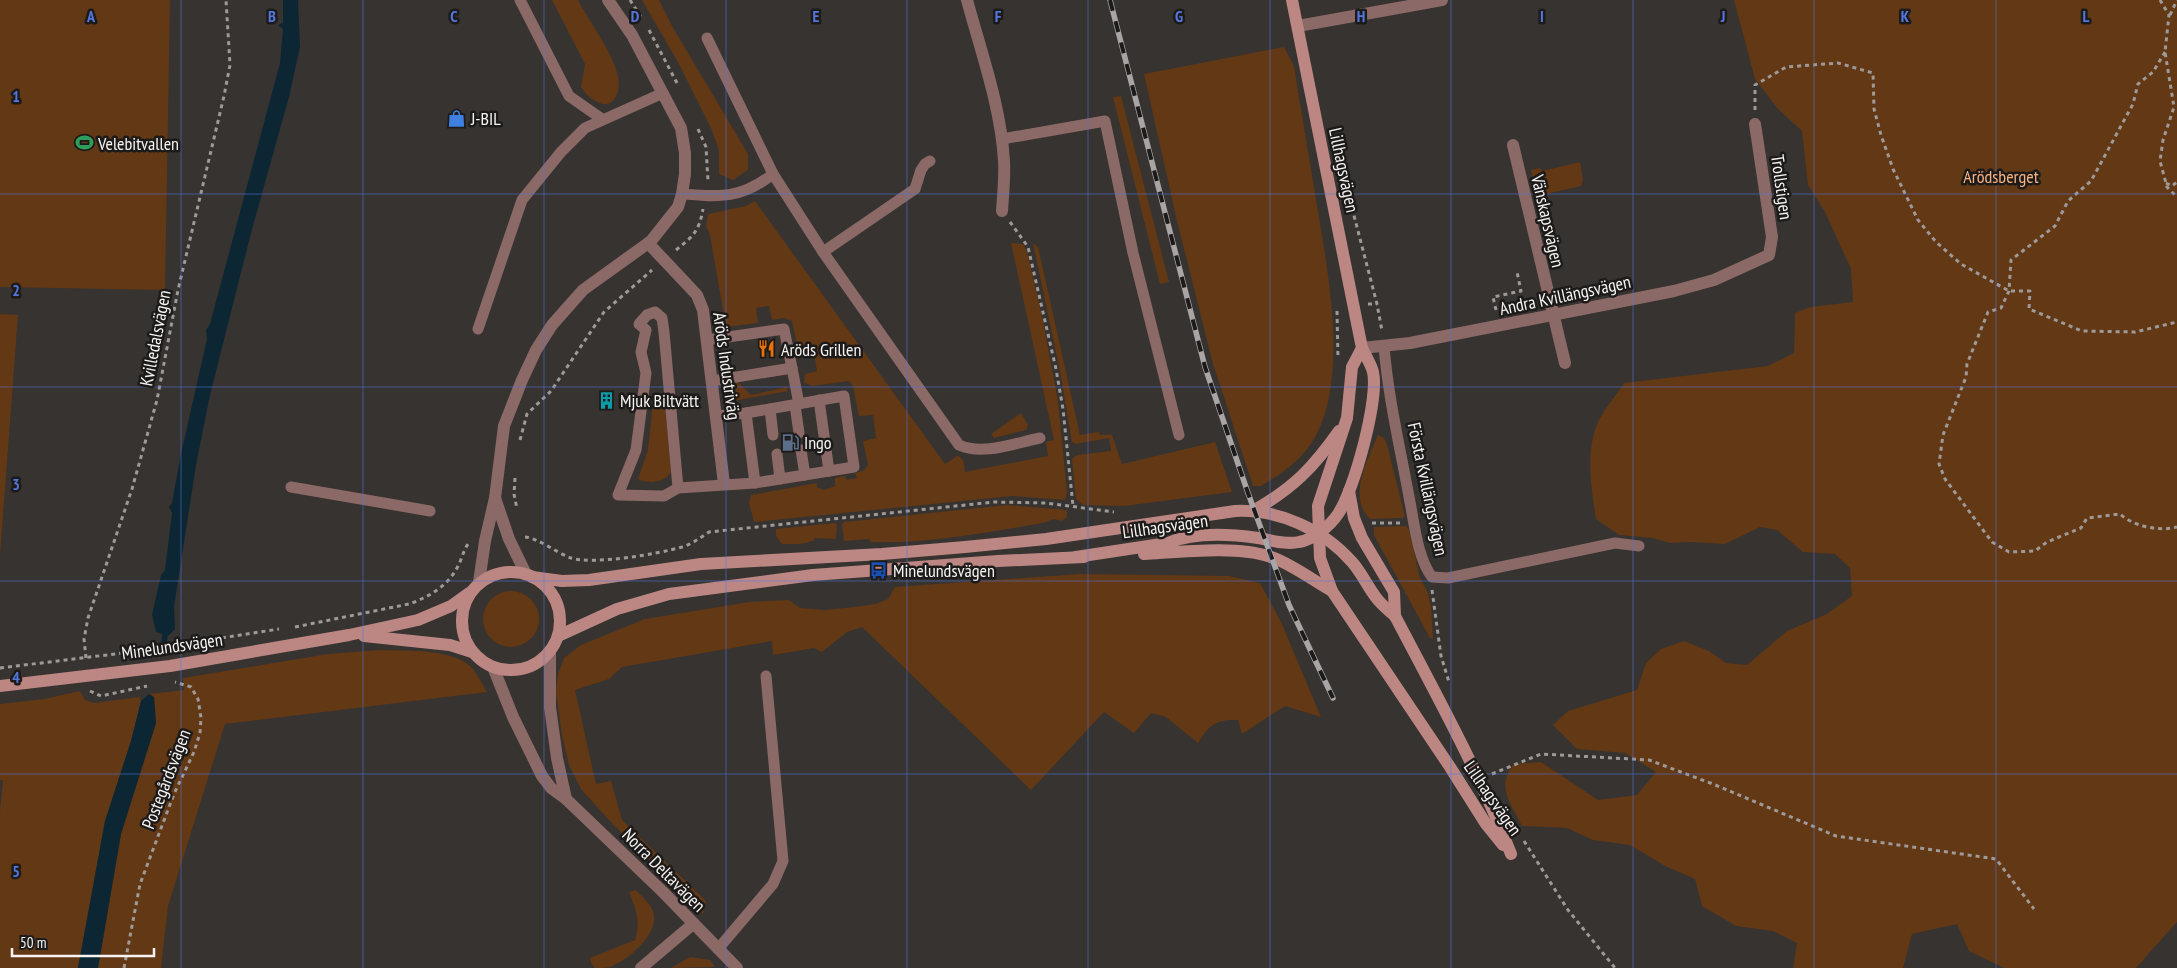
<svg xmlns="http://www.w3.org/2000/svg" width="2177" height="968" viewBox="0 0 2177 968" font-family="'PT Sans Narrow',sans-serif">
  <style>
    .green { fill: #633814 }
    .water { fill: #0c2733 }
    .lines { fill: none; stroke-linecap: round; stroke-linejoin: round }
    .stream { stroke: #0c2733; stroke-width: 5.5 }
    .path { stroke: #9d9a99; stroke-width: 3; stroke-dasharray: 4 4; stroke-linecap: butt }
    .lane { stroke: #8b6966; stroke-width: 11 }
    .street { stroke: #8b6966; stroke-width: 12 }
    .secondary { stroke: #bc8782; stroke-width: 12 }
    .rail-casing { stroke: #a8a5a4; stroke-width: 5.5 }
    .rail { stroke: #1d1b1a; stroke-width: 4; stroke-dasharray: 11; stroke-linecap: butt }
    .grid { fill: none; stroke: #5377de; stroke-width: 1; stroke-opacity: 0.55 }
    .labels { text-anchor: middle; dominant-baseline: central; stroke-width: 5; stroke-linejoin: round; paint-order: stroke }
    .poi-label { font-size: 18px; fill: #f6f3f2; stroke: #1d1b1a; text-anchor: start }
    .street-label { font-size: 18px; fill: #f6f3f2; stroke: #1d1b1a }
    .park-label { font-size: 18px; fill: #f7b281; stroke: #1d1b1a }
    .grid-label { font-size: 16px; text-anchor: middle; font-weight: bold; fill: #5377de; stroke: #1d1b1a; stroke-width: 5; stroke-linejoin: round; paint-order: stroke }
  </style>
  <rect width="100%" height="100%" fill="#363331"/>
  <g class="green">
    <path d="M0,0H170L165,290L0,287Z"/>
    <path d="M552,0H578C589,22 625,67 618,91C611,116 589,100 581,87L585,64Z"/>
    <path d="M642,0H659L672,26L748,154V170L733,180L719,174V150L711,128L679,64Z"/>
    <path d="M1734,0H2177V922L2136,968H2004L1969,951L1957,924L1912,934L1903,968H1793L1797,943L1773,931L1736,926L1702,906L1695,879L1665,866L1630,845L1593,840L1567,828L1522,826C1511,804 1495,786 1514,764L1541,762L1598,800L1637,795L1656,772L1625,753L1577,749L1553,725L1568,711L1637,690L1646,663L1661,649L1684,641L1709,651L1726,663L1747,665L1787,631L1827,614L1852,596L1850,568L1835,554L1803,552L1777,530L1760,527L1725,544L1690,542L1670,543L1653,538L1619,535L1596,519C1591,486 1585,453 1598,422C1604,409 1616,396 1624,383L1768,366L1794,353L1795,313L1810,307L1853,302L1851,269L1825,212L1808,185L1802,131L1778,109L1755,79Z"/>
    <path d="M1284,47L1294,66C1301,111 1309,156 1316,200C1327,267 1350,377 1314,439C1301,461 1282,473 1261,486H1253L1213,364L1177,221L1144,74Z"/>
    <path d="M1121,96L1169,282L1160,284L1113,97Z"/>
    <path d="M1580,162L1583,180L1581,186L1537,196L1531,170L1540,168L1542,171Z"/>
    <path d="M755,201L945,464L957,456C965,457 964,466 965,472L1048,456L1046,442L1054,440L1011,243L1023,244L1027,252L1043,321L1058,401L1067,492L1065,500L1013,496L992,498L754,522L749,503L751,495L817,483V487L824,490L835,486V478L845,476L846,480L857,478L855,473L863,471L868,465L863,441L876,438L873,415L859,416L853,386L849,381L812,386L804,382L805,374L817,371L813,348L798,350L792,321L784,318L772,320L769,306L756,308L758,323L726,327L710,235L706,226L708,214L746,206Z"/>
    <path d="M1033,243L1038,247L1080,435L1099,432L1100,435H1112L1122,464L1215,442L1232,492L1124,506L1083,505L1076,499L1072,459L1077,455L1111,451L1109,438L1075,444L1072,442L1060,371Z"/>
    <path d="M0,314L18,315L0,556Z"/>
    <path d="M734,382H738L751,395L783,388L786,386L788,391L733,401L731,385Z"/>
    <path d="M654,394L664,395L671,472C665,483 649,484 638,479L648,450Z"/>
    <path d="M1021,413L1028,425L1026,430L994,438L991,434Z"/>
    <path d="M1378,435L1384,438L1387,445L1405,516L1403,518L1370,519C1347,497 1368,459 1378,435Z"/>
    <path d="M1007,505L1067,510V517L1062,521L1054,519L1043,523C987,532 929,544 871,542L869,539L844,541L842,525L844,522Z"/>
    <path d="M834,523L837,524L836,539L815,538L813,541L800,544H782L776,536V529Z"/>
    <path d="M1406,526L1409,530L1420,578L1428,593L1431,607L1433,639L1430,638L1374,535V527Z"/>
    <path d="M1080,574L1229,576L1260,583L1281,622L1321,717L1285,706L1242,734L1238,720C1216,719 1209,725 1198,743L1166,717L1151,713L1134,733L1104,712L1031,790L862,627L847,632L822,652L814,648L773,655L772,641L622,667L609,679L575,690L596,784L611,781L622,820L706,901L703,914L609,820L581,789L569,765L562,736L556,692L558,674L564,658L581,645L645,619L749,602L789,600L800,608L825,610L855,607L876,604L888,599L895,587Z"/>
    <circle cx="511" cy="619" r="28"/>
    <path d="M380,650C405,651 455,648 473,669C478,676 483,685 487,692L225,724L168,906L161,968H98L121,834L156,723L154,697L149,694L184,690L183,678L328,654Z"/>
    <path d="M80,691L85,700L94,703L139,697L141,701L131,741L105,821L78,968H0V811L3,780H0V704L44,699Z"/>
    <path d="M636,890C643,898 652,904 654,915C657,936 628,960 610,967C606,968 599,968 595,968L591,963L590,958L635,940C641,922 636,909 629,892Z"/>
    <path d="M690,957L710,960L715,967L671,968Z"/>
  </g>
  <g class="water">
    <path d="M283,0H298L300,47L289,97L252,229L210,395L196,465L174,607L175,629L168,636L156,632L152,615L161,575L165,570L172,513L169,507L172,503L181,454L207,339L206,330L210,324L280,63L283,29L278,25L283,23Z"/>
    <path d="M149,694L154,697L156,723L121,834L98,968H78L105,821L131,741L141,701Z"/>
  </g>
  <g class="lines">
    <path class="stream" d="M164,642L166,629"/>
    <g class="path">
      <path d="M630,0L641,17"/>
      <path d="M2160,0L2169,15L2165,52L2174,107L2163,140L2160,161L2167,187L2177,197"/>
      <path d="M2170,15L2177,0"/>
      <path d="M649,30L678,85"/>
      <path d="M2165,52L2153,72L2138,84L2133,104L2091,181L2068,201L2055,226L2011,260L2009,291L2001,308L1988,312L1967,364L1966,377L1943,435L1939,464L1945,479L1992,542L2009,552L2035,551L2047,542L2081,528L2087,518L2120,514C2133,526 2159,532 2177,527"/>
      <path d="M1755,110V85L1786,67L1838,63L1873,73L1874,109L1881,135L1893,169L1918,220L1936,242L1961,264L2009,291H2030L2029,309L2082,331L2135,332L2177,322"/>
      <path d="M698,129L706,147L708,181"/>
      <path d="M2166,183L2172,186L2177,182"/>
      <path d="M1352,208L1377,304L1382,331"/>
      <path d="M1010,222L1028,247L1056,369L1063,409L1073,506"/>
      <path d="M676,250C693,236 699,232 703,209"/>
      <path d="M1368,304H1377"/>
      <path d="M1496,310L1493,297L1521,291L1517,272"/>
      <path d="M1337,311L1338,359"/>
      <path d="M520,440L527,414L551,391L604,312L652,270"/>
      <path d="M515,478L514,494L517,509"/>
      <path d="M1372,523H1401"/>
      <path d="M525,537C538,538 557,553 571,558C594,565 658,554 682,547C692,544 700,538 709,532L994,502L1046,503L1114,512"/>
      <path d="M1432,590L1441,656L1449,682"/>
      <path d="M295,627L409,604C429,597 448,586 458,566C462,559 463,551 468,544"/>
      <path d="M86,658L84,639L88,618L132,489L157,400L178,290L224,96L230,65L226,0"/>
      <path d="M0,668L131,652L279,629"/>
      <path d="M90,691L101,696L147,686"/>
      <path d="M1492,774L1541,754L1649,760L1713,784L1836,836L1996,859L2034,909"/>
      <path d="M1524,841L1568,910L1615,968"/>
      <path d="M124,968L140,884L174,794L194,752L200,733L201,718L198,699L191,687L175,682"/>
    </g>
    <g class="lane">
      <path d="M520,0L569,96L602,119"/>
      <path d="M707,38L773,174L823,252L959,445C983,456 1015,443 1040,438"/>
      <path d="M1002,139L1105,121L1133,253L1179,435"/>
      <path d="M682,194C720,197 741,199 773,174"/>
      <path d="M823,252L915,189L921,170L925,164L930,161"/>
      <path d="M478,329L522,200L561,152L585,128L663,93"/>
      <path d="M707,340L784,329L792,368L712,381"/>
      <path d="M1384,346C1388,397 1400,447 1409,497C1414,520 1417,558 1432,577L1448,578L1615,543L1639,546"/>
      <path d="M792,368L799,404"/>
      <path d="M819,400L829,471"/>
      <path d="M795,405L799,433"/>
      <path d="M770,409L773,435"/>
      <path d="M746,413L755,483"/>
      <path d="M801,450L805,475"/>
      <path d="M777,454L780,479"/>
      <path d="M291,487L430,511"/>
      <path d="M678,488L664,496L618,495L636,450L646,373L641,352L646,330L639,324L647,315L655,312L662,318L664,332L678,488L755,483L854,467L844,396L746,413L717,416"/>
      <path d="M718,949L773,884L783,861L766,676"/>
    </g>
    <g class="street">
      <path d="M967,0C981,52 1001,107 1004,161C1005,178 1003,195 1002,211"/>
      <path d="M1298,26L1442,0"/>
      <path d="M1513,145L1565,363"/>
      <path d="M648,243L697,295L703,310L724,484"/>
      <path d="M1362,348L1410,343L1674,291L1714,280L1769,255L1772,237L1755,124"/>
      <path d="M495,498L509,539L526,574"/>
      <path d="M479,582L485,541L495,498L504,426L522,380L536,350L552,325L583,290L651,241L678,207L682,194L685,174V153L681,128L632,35L608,0"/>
      <path d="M550,651V707L557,758L566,799"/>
      <path d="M493,667L513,717L542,776L551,788L566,799L663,892L737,968"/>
      <path d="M641,968L693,924"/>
    </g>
    <g class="secondary">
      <path d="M1362,348L1352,367L1347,418L1318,506L1320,558L1332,591L1450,767L1486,824L1503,845"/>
      <path d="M1349,491L1354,518L1362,538L1394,592L1395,616"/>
      <path d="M1255,510C1294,487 1313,468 1339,431"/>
      <path d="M1144,554C1179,552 1238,545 1271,557C1290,563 1314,581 1332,591"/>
      <path d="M1076,557L1168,543C1194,532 1230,534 1258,538C1271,540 1286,545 1299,542C1313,540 1330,526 1338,514C1354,491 1379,399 1373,372C1371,364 1365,355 1362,348L1292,0"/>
      <circle cx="511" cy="621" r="49"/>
      <path d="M532,577L562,581L589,580L701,564L882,554L965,547L1046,539L1235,511C1278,509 1323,529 1352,562C1362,573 1368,588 1378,600C1383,606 1389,611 1395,616C1436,694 1479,772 1511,854"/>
      <path d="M364,636L450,645L472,652"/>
      <path d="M558,636L617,609L669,594L813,575L998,561L1084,557"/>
      <path d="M0,686L170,666L349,635L418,620L451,606L469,593"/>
    </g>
    <defs>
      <path id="rail" d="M1110,0L1205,367L1248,493L1289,605L1333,698"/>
    </defs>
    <use href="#rail" class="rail-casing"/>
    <use href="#rail" class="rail"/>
  </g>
  <path class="grid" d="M181,0V968M363,0V968M544,0V968M726,0V968M907,0V968M1088,0V968M1270,0V968M1451,0V968M1633,0V968M1814,0V968M1996,0V968M0,194H2177M0,387H2177M0,581H2177M0,774H2177"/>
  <defs>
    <symbol id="shop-bare" viewBox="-9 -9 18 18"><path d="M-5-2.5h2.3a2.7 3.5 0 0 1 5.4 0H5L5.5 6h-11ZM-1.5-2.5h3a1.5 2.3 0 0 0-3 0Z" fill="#3f7fe0" stroke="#1d1b1a" stroke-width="2.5" paint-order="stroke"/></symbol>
    <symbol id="stadium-bare" viewBox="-9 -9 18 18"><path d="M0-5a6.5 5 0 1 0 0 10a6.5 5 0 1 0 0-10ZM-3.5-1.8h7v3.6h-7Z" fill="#2e9e5b" stroke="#1d1b1a" stroke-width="2.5" paint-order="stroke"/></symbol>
    <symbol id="restaurant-bare" viewBox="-9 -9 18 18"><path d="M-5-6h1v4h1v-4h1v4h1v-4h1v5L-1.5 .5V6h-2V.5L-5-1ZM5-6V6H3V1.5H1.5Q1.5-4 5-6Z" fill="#e8710a" stroke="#1d1b1a" stroke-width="2.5" paint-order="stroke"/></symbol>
    <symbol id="building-bare" viewBox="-9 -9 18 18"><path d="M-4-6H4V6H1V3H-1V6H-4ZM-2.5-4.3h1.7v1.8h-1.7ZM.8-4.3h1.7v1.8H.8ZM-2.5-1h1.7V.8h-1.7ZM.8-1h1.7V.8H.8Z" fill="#0f9aa8" stroke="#1d1b1a" stroke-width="2.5" paint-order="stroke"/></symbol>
    <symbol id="fuel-bare" viewBox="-9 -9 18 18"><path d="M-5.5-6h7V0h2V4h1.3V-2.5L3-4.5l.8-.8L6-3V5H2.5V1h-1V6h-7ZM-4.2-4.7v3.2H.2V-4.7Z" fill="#5c6f8a" stroke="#1d1b1a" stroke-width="2.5" paint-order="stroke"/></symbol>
    <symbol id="bus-bare" viewBox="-9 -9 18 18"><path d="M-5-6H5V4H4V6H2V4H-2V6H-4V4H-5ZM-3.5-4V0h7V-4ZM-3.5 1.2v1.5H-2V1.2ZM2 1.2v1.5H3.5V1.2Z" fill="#1a4fb4" stroke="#1d1b1a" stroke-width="2.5" paint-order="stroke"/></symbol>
  </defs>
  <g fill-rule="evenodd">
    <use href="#shop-bare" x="444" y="106" width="25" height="25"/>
    <use href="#stadium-bare" x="72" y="130" width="25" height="25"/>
    <use href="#restaurant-bare" x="754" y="336" width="25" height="25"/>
    <use href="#building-bare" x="594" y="388" width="25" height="25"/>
    <use href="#fuel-bare" x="778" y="430" width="25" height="25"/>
    <use href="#bus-bare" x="866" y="558" width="25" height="25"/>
  </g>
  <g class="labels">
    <g class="poi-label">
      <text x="471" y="118">J-BIL</text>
      <text x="98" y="143">Velebitvallen</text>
      <text x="781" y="349">Aröds Grillen</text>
      <text x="620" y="400">Mjuk Biltvätt</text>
      <text x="804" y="442">Ingo</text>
      <text x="893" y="570">Minelundsvägen</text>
    </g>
    <g class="street-label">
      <text transform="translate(1344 170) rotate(78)">Lillhagsvägen</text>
      <text transform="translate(1782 187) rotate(82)">Trollstigen</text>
      <text transform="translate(1548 221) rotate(77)">Vänskapsvägen</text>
      <text transform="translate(1565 295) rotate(-12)">Andra Kvillängsvägen</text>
      <text transform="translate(155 338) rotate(-79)">Kvilledalsvägen</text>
      <text transform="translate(727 366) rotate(82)">Aröds Industriväg</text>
      <text transform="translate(1428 489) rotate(78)">Första Kvillängsvägen</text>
      <text transform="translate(1165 526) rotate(-8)">Lillhagsvägen</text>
      <text transform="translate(172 646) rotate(-8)">Minelundsvägen</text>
      <text transform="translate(166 779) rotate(-69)">Postegårdsvägen</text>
      <text transform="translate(1493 798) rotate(55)">Lillhagsvägen</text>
      <text transform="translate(664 870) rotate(45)">Norra Deltavägen</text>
    </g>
    <g class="park-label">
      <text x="2001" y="176">Arödsberget</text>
    </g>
  </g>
  <g class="grid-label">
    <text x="91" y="22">A</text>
    <text x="272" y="22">B</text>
    <text x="454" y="22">C</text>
    <text x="635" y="22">D</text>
    <text x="816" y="22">E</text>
    <text x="998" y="22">F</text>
    <text x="1179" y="22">G</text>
    <text x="1361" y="22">H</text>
    <text x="1542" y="22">I</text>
    <text x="1723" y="22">J</text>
    <text x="1905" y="22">K</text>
    <text x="2086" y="22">L</text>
    <text x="16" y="102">1</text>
    <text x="16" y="296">2</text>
    <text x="16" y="490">3</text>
    <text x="16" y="683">4</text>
    <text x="16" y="877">5</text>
  </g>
  <path d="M12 948v8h142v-8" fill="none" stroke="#f6f3f2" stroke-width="2.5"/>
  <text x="20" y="948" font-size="15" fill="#f6f3f2" stroke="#1d1b1a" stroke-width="4" paint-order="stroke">50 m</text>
</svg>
